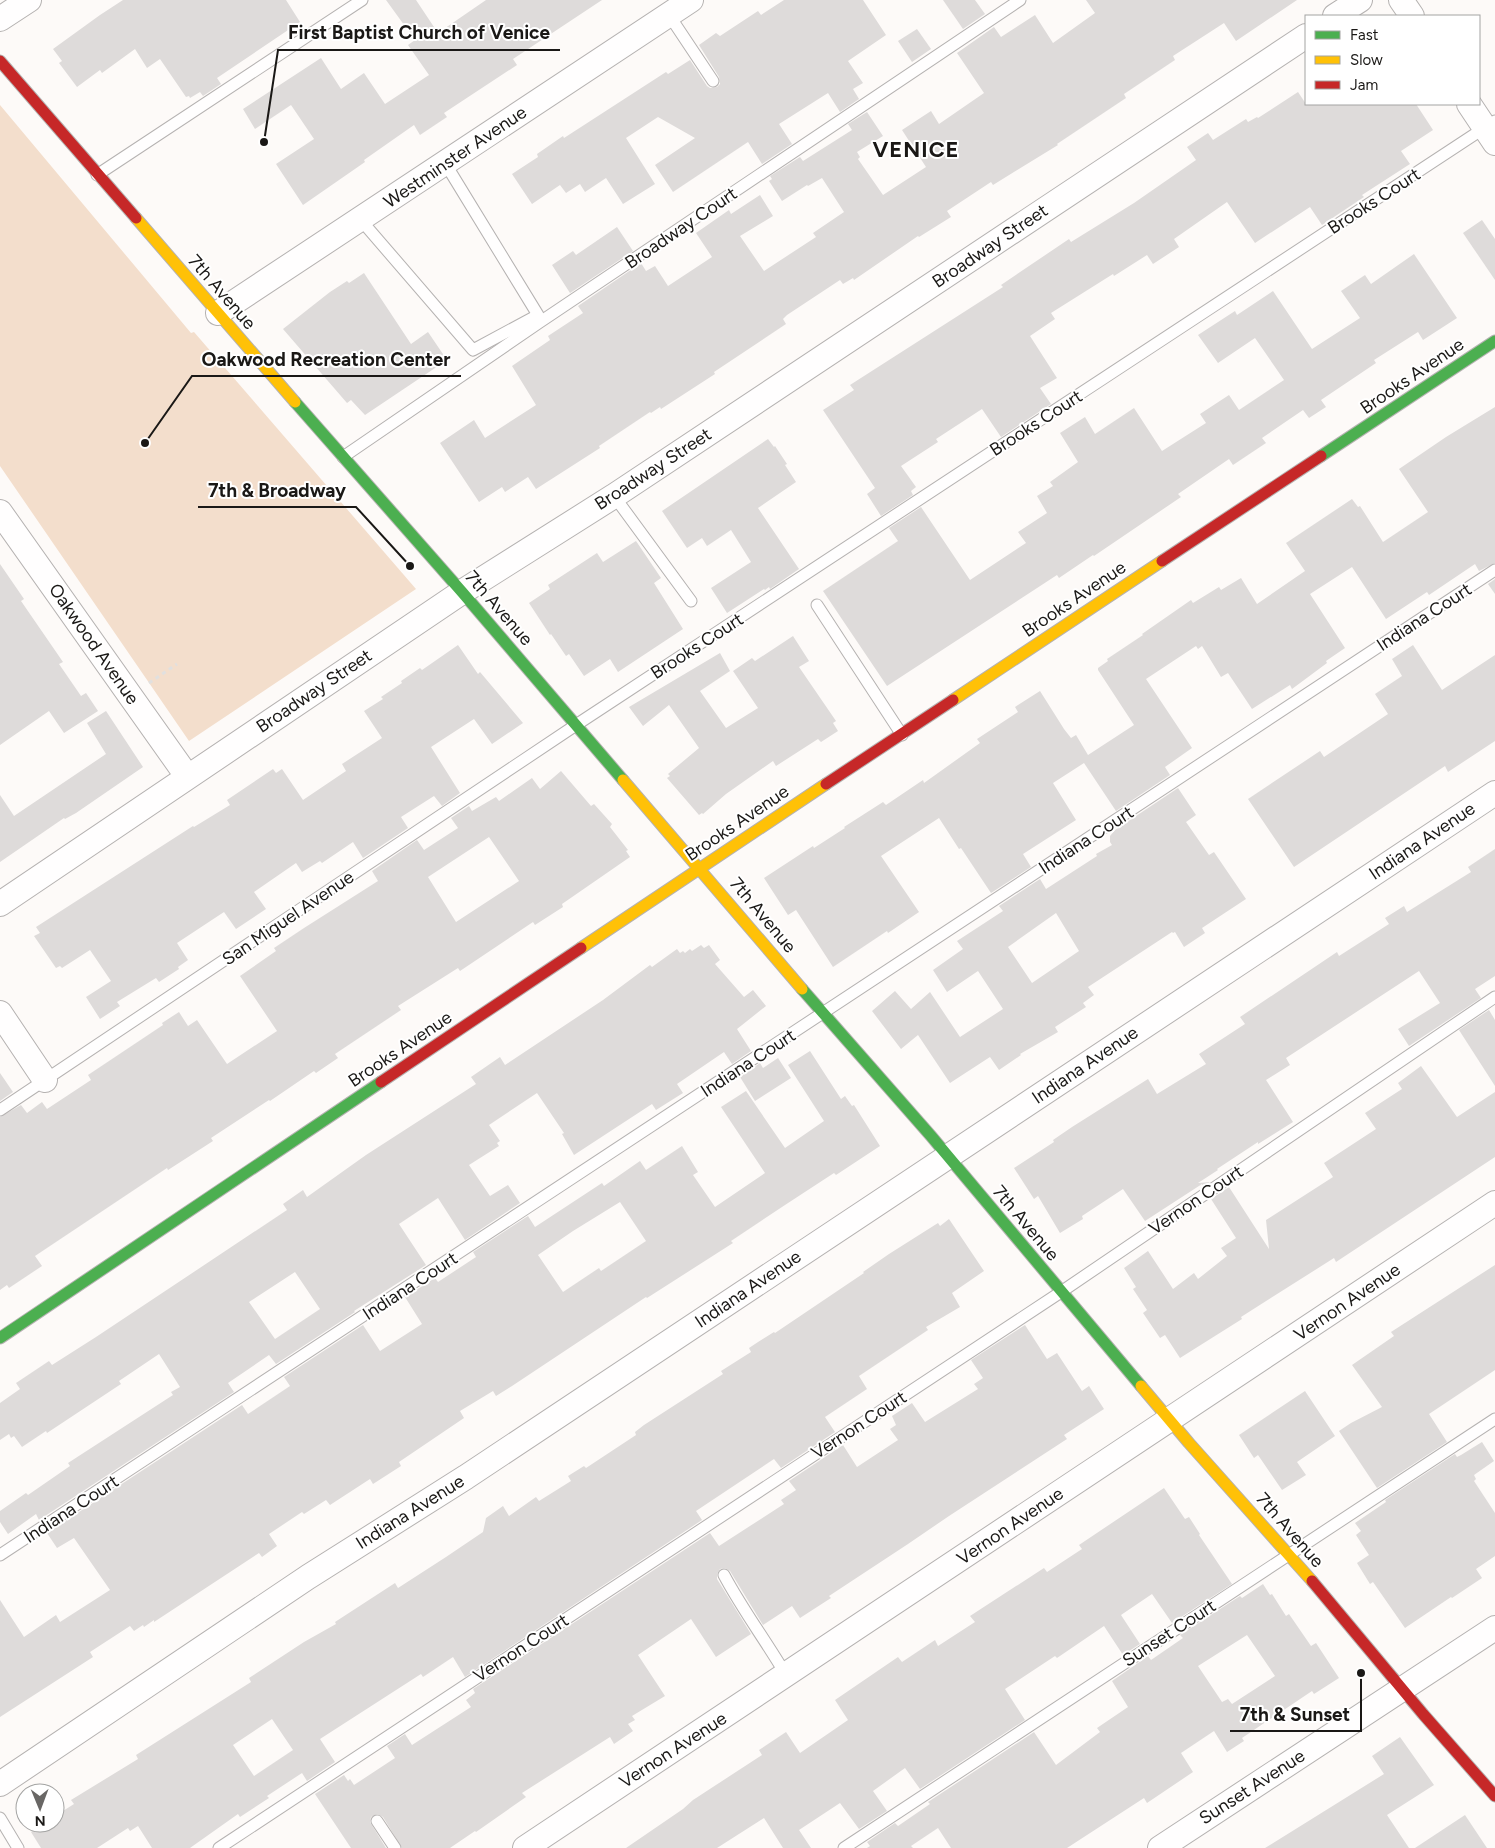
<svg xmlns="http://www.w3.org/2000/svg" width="1495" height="1848" viewBox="0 0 1495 1848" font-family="Figtree,sans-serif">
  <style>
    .green { fill: #f3decc }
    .building { fill: #dedbda; fill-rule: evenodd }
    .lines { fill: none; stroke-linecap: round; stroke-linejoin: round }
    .lane-casing { stroke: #b5b2b1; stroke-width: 13 }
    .street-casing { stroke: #b5b2b1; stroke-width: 26 }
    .fast-casing { stroke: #b5b2b1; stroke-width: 13 }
    .slow-casing { stroke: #b5b2b1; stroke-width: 13 }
    .jam-casing { stroke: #b5b2b1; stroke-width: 13 }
    .path { stroke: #e1e0df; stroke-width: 3; stroke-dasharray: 4 4; stroke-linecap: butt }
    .lane { stroke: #fffefe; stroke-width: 11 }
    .street { stroke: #fffefe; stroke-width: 24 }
    .fast { stroke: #4caf50; stroke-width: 11 }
    .slow { stroke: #ffc107; stroke-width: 11 }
    .jam { stroke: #c62828; stroke-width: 11 }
    .labels { text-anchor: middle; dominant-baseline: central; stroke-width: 4; stroke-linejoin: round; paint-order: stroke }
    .street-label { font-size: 18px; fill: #1a1816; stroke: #fff }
    .district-label { font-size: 22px; font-weight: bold; letter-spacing: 1px; fill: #1a1816; stroke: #fff }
    .leader { fill: none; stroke: #1a1816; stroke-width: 2 }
    .callout-dot { fill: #1a1816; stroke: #fff; stroke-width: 2 }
    .callout-label { font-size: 19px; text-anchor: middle; font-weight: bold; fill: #1a1816; stroke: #fff; stroke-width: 4; stroke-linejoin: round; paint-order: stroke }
  </style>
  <rect width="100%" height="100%" fill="#fdfaf8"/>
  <path class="green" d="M0,105L191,333L194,332L416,589L189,741L0,466Z"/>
  <g class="building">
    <path d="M123,0H286L300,22L217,78L221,84L203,96L200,92L190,98L189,96L186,97L160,59L147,68L135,49L102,73L100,70L77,87L59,63L62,61L53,49L100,15Z"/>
    <path d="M386,0H416L438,33L486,0H602L513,59L517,65L444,113L447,117L420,135L414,125L364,160L365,162L303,205L276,164L314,139L291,105L255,129L243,109L321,58L341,89L364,73L385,104L429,75L408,45L415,40Z"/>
    <path d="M784,0H863L886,35L848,61L863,83L853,89L859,99L840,112L828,93L779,124L792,144L762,164L748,142L673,192L655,165L695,138L658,117L626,138L655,184L623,204L606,178L585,192L580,184L566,193L560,185L532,204L512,174L538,157L537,154L563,136L564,138L666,72L668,74L690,60L707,86L710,88L717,87L720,84L719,77L699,45L716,33L720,36L758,11L761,15Z"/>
    <path d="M943,0H975L985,14L963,29Z"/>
    <path d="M1086,0H1297L1236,41L1224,23L1173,56L1175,60L1124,94L1126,98L1057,144L1058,145L993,185L991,182L947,211L951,217L919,237L918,236L854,280L853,278L843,284L840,280L787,315L783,319L786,324L714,372L715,374L661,409L660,407L651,413L650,412L599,446L600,448L536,489L528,477L505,492L502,487L479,502L440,443L474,420L485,438L536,405L512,366L550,340L548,336L583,313L578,306L641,263L646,271L655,266L668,286L712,257L696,233L729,210L731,214L760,195L773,216L740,236L764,271L816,237L813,233L844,212L822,178L808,186L807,185L782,201L769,181L772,179L770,176L800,157L803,161L852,130L848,124L867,112L883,136L857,152L860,157L858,159L883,195L926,167L902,130L931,111L939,124L984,93L957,53L994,27L1001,37L1035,15L1053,43L1095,13Z"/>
    <path d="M917,29L931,49L912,62L898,41Z"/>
    <path d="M1298,92L1306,104H1416L1433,130L1401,151L1410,164L1362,195L1364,197L1322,225L1310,207L1255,243L1227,202L1174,239L1179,247L1153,264L1147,255L1114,276L1113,274L1051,313L1055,319L1030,336L1057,378L1040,388L1051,404L1001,437L982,409L936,439L938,442L901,466L916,487L911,491L913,495L881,516L867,494L875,488L823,410L854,390L850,385L1003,287L1001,285L1069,239L1071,242L1134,203L1196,160L1187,147L1208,133L1213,140L1246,119L1248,122L1257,117L1258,118Z"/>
    <path d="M1482,220L1495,239V280L1463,233Z"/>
    <path d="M617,227L633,251L570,293L552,265L573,251L576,255Z"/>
    <path d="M1414,254L1457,318L1423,340L1418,332L1374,360L1376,363L1321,400L1326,407L1309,418L1303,410L1262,438L1266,443L1233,465L1229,459L1178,494L1181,497L1094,556L1093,555L1059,578L1057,575L887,686L823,591L898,541L889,528L921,507L970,580L1026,543L1018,532L1047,513L1037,496L1053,486L1050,482L1078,462L1060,433L1085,417L1095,434L1134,408L1162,451L1206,423L1200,414L1229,395L1239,410L1284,380L1255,338L1218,363L1198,335L1235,311L1237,315L1273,291L1312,349L1360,318L1341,291L1365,275L1371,284Z"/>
    <path d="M364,273L411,344L428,332L447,360L365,415L351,400L347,403L283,329L330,292L347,281L349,283Z"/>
    <path d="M1495,407V563L1479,571L1475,564L1429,595L1427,592L1386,619L1352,567L1310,594L1345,648L1326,661L1327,663L1292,689L1290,685L1252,709L1228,673L1221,677L1202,646L1198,649L1196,646L1146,679L1192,748L1165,767L1170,775L1116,811L1084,763L1053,783L1076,820L1023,854L1031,867L991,893L961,848L959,849L939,818L881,856L919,912L888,933L887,931L833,967L796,910L788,915L764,878L813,846L814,848L845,828L844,827L883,802L886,805L923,780L924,783L980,743L977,739L1018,712L1015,707L1040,691L1064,729L1071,738L1076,735L1088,755L1134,725L1098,670V668L1108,661L1107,659L1143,635L1142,634L1191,600L1193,603L1219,587L1221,590L1241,578L1257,604L1305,571L1286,543L1352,499L1358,507L1360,506L1383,542L1428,512L1399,469L1446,437Z"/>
    <path d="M768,439L774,447L775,446L787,464L785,465L796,482L758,508L799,569L770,589L769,587L765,590L764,589L727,613L711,588L751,562L731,530L707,546L702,538L687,548L662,511Z"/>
    <path d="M636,541L661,578L654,583L683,629L618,672L610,659L584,676L569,654L566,656L551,634L550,635L529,603L550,589L548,585L597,553L603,562Z"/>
    <path d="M0,564L24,599L21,601L63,662L59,664L81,696L86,693L98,711L64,733L49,711L0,745Z"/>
    <path d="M1495,579V594L1488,584Z"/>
    <path d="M793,636L809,661L799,667L836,721L833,723L838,731L821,742L818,739L776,766L773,761L726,794L703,814L702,813L699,815L667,778L670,776L668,774L699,748L669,705L643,726L629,707L720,653L730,671L700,691L726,728L758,708L733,671L752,658L755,661Z"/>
    <path d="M458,645L478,674L480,672L523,723L492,744L474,719L431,747L460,793L442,806L434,796L401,817L408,828L363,858L353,842L322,863L320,861L302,872L296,863L254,892L266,909L236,929L224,912L177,943L188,960L178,967L179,969L159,982L156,978L117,1002L120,1006L100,1019L86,997L111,981L90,950L62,968L60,966L56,968L34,936L40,933L36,927L193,826L194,827L230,805L227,800L273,769L276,773L282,769L303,800L346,771L342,764L382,738L364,711L383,699L381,697L402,683L401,681L420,668L422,670Z"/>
    <path d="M1413,645L1442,690L1495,655V741L1448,772L1445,766L1294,867L1248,799L1320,751L1324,757L1388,714L1375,694L1402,676L1392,659Z"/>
    <path d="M106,711L143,767L76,813L65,819L64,818L0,862V795L14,816L106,754L87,723Z"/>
    <path d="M561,771L591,806L594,804L612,824L610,827L628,850L626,851L630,857L562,904L563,907L535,925L533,922L460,971L458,968L398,1006L401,1010L335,1054L338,1058L316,1073L314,1071L270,1101L269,1100L211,1138L213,1141L168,1170L167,1168L35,1256L42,1266L9,1288L7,1285L0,1290V1117L21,1105L27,1113L42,1102L47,1109L91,1080L88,1075L163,1025L162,1023L179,1012L188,1026L197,1020L227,1064L277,1031L240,976L276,951L274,948L304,928L378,881L372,871L417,840L424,850L458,828L451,818L469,806L472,811L496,797L499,801L532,778L540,789ZM489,837L519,881L456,922L428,877Z"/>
    <path d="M1178,788L1196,815L1186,822L1209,855L1214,852L1246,899L1202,928L1205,933L1184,947L1175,932L1173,933L1172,932L1088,987L1094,995L1083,1003L1086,1007L1055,1027L1058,1032L1020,1054L1021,1055L999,1070L990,1057L950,1083L918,1035L901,1049L872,1011L895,991L911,1009L930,992L960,1037L1003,1009L978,971L947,992L933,970L963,949L957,941L1003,911L999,906L1040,879L1046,889L1097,856L1096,854L1112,845L1110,842V836L1115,830ZM1056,913L1079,951L1032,983L1008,947Z"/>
    <path d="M1495,849V976L1475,989L1481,998L1409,1046L1398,1029L1440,1003L1419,971L1286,1058L1290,1065L1266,1080L1293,1122L1258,1144V1142L1217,1169L1218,1170L1198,1183L1210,1182L1203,1186L1202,1184L1145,1221L1123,1189L1082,1216L1083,1219L1060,1233L1038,1196L1034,1199L1014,1168L1054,1142L1053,1140L1072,1127L1148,1079L1157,1094L1206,1064L1199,1054L1245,1024L1240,1017L1337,952L1339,956L1389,924L1385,918L1404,906L1407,912L1471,872L1468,867Z"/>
    <path d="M701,945L704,948L709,945L720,960L715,964L744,997L753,990L766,1006L737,1029L751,1051L732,1064L724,1052L677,1084L683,1093L656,1110L652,1104L574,1155L562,1134L564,1133L537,1093L489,1125L500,1141L497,1143L499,1146L469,1165L490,1196L508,1185L520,1203L465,1240L438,1198L399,1224L426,1265L354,1311L355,1312L276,1364L269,1355L228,1383L234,1392L39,1520L36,1514L8,1534L0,1522V1511L26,1493L28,1495L70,1466L68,1463L173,1395L171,1392L180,1387L159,1354L119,1381L121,1384L47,1433L46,1431L22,1447L14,1436L11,1438L9,1434L0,1440V1403L20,1389L16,1383L49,1361L52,1365L96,1337L287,1210L283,1204L303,1190L307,1197L366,1155L476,1084L471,1077L500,1057L505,1065L603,1000L650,965L652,967L677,949L680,953L683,951L685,953L690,949L692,951ZM295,1272L320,1309L275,1339L249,1302Z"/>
    <path d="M1489,1010L1495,1020V1086L1459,1030Z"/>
    <path d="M810,1051L841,1099L845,1096L852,1106L854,1105L880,1146L836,1175L834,1173L785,1205L731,1241L733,1243L647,1298L646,1297L512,1386L496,1396L493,1391L460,1411L464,1418L399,1462L401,1466L373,1484L370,1479L330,1505L326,1500L304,1514L302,1512L269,1534L277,1546L262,1557L259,1553L154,1622V1620L144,1627L143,1625L134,1631L130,1626L90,1652L93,1657L0,1717V1600L24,1637L56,1615L60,1622L110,1590L74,1538L57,1548L47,1533L242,1405L248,1414L290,1386L284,1377L363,1325L380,1351L422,1324L405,1297L435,1278L438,1282L476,1257L473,1252L528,1216L535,1227L602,1183L604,1186L640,1161L646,1170L682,1146L698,1172L693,1175L715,1207L765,1173L721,1107L746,1091L785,1148L824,1121L788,1065ZM620,1202L646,1241L601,1271L599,1268L563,1292L538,1255L573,1231Z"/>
    <path d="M778,1058L791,1078L755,1101L740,1077L760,1063L763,1068Z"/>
    <path d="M1421,1066L1457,1117L1495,1092V1157L1336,1262L1334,1258L1241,1317L1242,1319L1180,1358L1165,1335L1160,1338L1143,1313L1147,1310L1133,1289L1136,1287L1124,1268L1148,1251L1173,1289L1194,1273L1198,1279L1227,1256L1221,1248L1236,1238L1211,1199L1229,1187L1269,1249L1266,1220L1333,1177L1324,1163L1376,1129L1365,1113L1402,1089L1398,1083Z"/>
    <path d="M0,1073L13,1092L0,1101Z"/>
    <path d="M949,1219L984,1271L952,1293L960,1307L926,1327L928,1330L859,1376L867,1389L825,1417L835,1432L781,1468L774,1459L696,1511L702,1520L465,1677L453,1657L423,1677L421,1674L320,1739L335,1762L307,1781L302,1773L267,1796L269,1798L240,1817L238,1814L190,1848H152L138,1826L130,1831L128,1828L97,1848H41L31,1832L45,1823H55V1816L74,1804L71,1800L138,1759L136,1755L251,1682L249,1678L304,1642L336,1624L335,1622L395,1583L398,1588L446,1557L483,1532L486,1518L503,1506L509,1516L536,1497L539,1501L571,1481L568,1476L584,1466L586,1468L636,1435L635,1432L644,1425L723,1374L721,1371L751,1352L749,1348L758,1342L774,1332L775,1333L864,1273L863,1272L889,1254L938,1223L940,1226ZM272,1719L293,1750L254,1776L233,1745Z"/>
    <path d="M1495,1265V1370L1429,1414L1447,1442L1377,1488L1339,1431L1351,1423L1382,1407L1352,1365L1394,1336L1391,1332Z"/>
    <path d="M1025,1325L1047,1359L1057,1353L1082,1391L1089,1386L1104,1409L1064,1435L1067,1439L949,1516L908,1544L829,1596L831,1598L800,1618L792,1606L763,1625L730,1571L725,1568L720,1569L717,1574V1579L751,1634L716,1657L691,1619L638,1655L665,1696L632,1716L635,1720L628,1724L633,1731L614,1744L610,1737L522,1793L526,1797L476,1832L475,1831L450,1848H402L383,1817L377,1814L371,1817L370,1822L386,1848H351L315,1794L344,1775L348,1781L350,1779L354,1785L395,1758L387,1746L405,1734L412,1745L471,1707L466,1700L475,1693L473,1689L710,1533L719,1546L784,1504L781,1500L796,1490L789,1481L843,1445L857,1467L898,1440L890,1429L896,1425L892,1416L912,1403L925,1422L978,1389L974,1384L983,1378L971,1360Z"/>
    <path d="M1305,1391L1335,1436L1297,1462L1306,1475L1282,1490L1258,1455L1254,1458L1239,1435Z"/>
    <path d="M1482,1442L1494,1461L1474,1475L1476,1479L1474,1481L1495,1513V1556L1476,1569L1482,1578L1452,1598L1451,1597L1405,1628L1373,1582L1370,1584L1357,1563L1369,1555L1356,1535L1361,1531L1355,1523L1386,1502L1385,1500L1455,1454L1457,1457L1461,1455Z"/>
    <path d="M1164,1488L1185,1519L1189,1517L1200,1534L1199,1535L1232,1584L1172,1623L1152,1594L1121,1615L1140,1644L1123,1655L1104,1626L1057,1658L1055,1656L1005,1689L1025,1720L920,1789L905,1768L873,1791L887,1811L859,1829L840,1803L799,1830L811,1848H783L764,1818L717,1848H626L683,1809L693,1800L762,1755L759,1750L786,1732L800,1753L848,1720L835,1700L898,1657L902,1662L935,1640L938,1646L975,1622L970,1616L1044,1568L1047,1572L1082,1549L1079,1545Z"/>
    <path d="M1263,1584L1270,1595L1272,1594L1286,1616L1289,1614L1311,1646L1316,1643L1339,1678L1314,1694L1312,1691L1242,1738L1244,1741L1227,1752L1214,1731L1181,1753L1193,1772L1147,1803L1144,1798L1067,1848H951L938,1828L911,1846L913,1848H867L870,1846L867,1842L895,1823L898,1826L930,1804L928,1802L1034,1732L1056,1765L1100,1732L1097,1728L1128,1707L1112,1681L1148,1656L1151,1660L1183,1638L1180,1635L1240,1596L1242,1598ZM1247,1635L1275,1676L1232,1704L1228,1699L1222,1702L1198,1666Z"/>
    <path d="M1400,1737L1434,1785L1387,1815L1409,1848H1265L1384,1774L1372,1756Z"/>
    <path d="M1465,1815L1487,1848H1415Z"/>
  </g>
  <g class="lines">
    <defs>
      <g id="lane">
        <path d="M669,15L713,81"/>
        <path d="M97,175L362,0"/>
        <path d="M360,219L473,350L538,315L445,163"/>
        <path d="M343,457L540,322L1020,0"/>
        <path d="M614,496L691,601"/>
        <path d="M817,605L902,735"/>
        <path d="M0,1110L576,725L1495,121"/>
        <path d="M0,1555L1495,570"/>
        <path d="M724,1575C742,1609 766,1641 786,1675"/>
        <path d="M0,1818L18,1848"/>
        <path d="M377,1821L395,1848"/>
        <path d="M219,1848L1061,1292L1495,997"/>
        <path d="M844,1848L1495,1419"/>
      </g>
      <g id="street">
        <path d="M1401,0L1412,16"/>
        <path d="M1335,16L1360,0"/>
        <path d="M0,19L29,0"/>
        <path d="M1469,104L1495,143"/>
        <path d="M218,313L691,0"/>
        <path d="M0,512L187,776"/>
        <path d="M0,904L462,592L614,496L1306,36"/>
        <path d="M0,1013L45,1080"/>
        <path d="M0,1784L308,1577L466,1477L1495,793"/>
        <path d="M525,1848L1495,1203"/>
        <path d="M1160,1848L1495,1628"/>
      </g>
      <g id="fast">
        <path d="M295,402L462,592L623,780"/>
        <path d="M1321,456L1495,341"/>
        <path d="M802,989L931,1136L1141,1386"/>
        <path d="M0,1338L381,1082"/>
      </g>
      <g id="slow">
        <path d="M136,218L295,402"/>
        <path d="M953,700L1162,561"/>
        <path d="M623,780L802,989"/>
        <path d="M581,948L826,784"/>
        <path d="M1141,1386L1189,1443L1312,1581"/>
      </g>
      <g id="jam">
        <path d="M0,61L136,218"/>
        <path d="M1162,561L1321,456"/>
        <path d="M826,784L953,700"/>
        <path d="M381,1082L581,948"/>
        <path d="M1312,1581L1423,1714L1495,1796"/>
      </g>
    </defs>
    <use href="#lane" class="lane-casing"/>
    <use href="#street" class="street-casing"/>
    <use href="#fast" class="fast-casing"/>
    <use href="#slow" class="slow-casing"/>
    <use href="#jam" class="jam-casing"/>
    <path class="path" d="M149,683L177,664"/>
    <use href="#lane" class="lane"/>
    <use href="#street" class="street"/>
    <use href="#fast" class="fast"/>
    <use href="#slow" class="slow"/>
    <use href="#jam" class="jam"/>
  </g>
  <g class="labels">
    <g class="street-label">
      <text transform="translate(455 157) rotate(-34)">Westminster Avenue</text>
      <text transform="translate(1374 201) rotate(-33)">Brooks Court</text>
      <text transform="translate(681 228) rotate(-34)">Broadway Court</text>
      <text transform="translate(990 246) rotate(-34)">Broadway Street</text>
      <text transform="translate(222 292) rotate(49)">7th Avenue</text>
      <text transform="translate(1412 376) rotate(-34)">Brooks Avenue</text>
      <text transform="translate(1036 423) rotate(-33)">Brooks Court</text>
      <text transform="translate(653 469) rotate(-33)">Broadway Street</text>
      <text transform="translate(1074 599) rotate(-34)">Brooks Avenue</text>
      <text transform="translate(499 608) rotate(49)">7th Avenue</text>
      <text transform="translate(1424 617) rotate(-33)">Indiana Court</text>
      <text transform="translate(94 644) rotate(55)">Oakwood Avenue</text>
      <text transform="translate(697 646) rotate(-33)">Brooks Court</text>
      <text transform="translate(314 691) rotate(-34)">Broadway Street</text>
      <text transform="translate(737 823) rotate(-34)">Brooks Avenue</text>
      <text transform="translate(1086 840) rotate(-33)">Indiana Court</text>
      <text transform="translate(1422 841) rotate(-34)">Indiana Avenue</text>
      <text transform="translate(763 915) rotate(50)">7th Avenue</text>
      <text transform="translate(288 918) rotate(-34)">San Miguel Avenue</text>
      <text transform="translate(400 1049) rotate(-34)">Brooks Avenue</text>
      <text transform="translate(748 1063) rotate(-33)">Indiana Court</text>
      <text transform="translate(1085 1065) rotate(-34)">Indiana Avenue</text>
      <text transform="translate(1196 1200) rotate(-34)">Vernon Court</text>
      <text transform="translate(1026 1223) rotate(50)">7th Avenue</text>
      <text transform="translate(410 1286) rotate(-33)">Indiana Court</text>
      <text transform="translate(748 1289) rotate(-34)">Indiana Avenue</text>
      <text transform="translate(1347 1302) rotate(-34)">Vernon Avenue</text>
      <text transform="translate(859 1425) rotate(-33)">Vernon Court</text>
      <text transform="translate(71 1509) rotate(-33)">Indiana Court</text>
      <text transform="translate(410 1512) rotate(-32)">Indiana Avenue</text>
      <text transform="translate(1010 1526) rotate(-34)">Vernon Avenue</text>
      <text transform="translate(1290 1530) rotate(49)">7th Avenue</text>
      <text transform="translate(1169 1633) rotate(-33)">Sunset Court</text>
      <text transform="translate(521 1648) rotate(-33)">Vernon Court</text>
      <text transform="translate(673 1750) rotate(-33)">Vernon Avenue</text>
      <text transform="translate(1252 1787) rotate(-33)">Sunset Avenue</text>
    </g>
    <g class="district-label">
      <text x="916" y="149">VENICE</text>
    </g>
  </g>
  <path class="leader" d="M264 142L278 50H560M145 443L192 376H461M410 566L356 507H198M1361 1673L1361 1731H1230"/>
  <g class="callout-dot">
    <circle cx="264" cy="142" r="5"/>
    <circle cx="145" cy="443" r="5"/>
    <circle cx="410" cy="566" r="5"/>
    <circle cx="1361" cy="1673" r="5"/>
  </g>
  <g class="callout-label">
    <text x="419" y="39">First Baptist Church of Venice</text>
    <text x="326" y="366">Oakwood Recreation Center</text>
    <text x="277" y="497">7th &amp; Broadway</text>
    <text x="1295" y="1721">7th &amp; Sunset</text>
  </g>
  <rect x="1305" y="15" width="175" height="90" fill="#ffffff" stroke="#a3a3a2"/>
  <rect x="1315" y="31" width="25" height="8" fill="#4caf50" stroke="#a3a3a2"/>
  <text x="1350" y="40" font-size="15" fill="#1a1816">Fast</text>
  <rect x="1315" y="56" width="25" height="8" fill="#ffc107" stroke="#a3a3a2"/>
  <text x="1350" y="65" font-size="15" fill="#1a1816">Slow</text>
  <rect x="1315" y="81" width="25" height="8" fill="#c62828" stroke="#a3a3a2"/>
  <text x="1350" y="90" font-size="15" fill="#1a1816">Jam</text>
  <g transform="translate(40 1808) rotate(179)"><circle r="24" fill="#ffffff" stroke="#a3a3a2"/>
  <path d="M0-4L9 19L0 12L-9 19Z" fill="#696765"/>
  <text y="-8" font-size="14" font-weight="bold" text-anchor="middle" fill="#1a1816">N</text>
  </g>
</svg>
